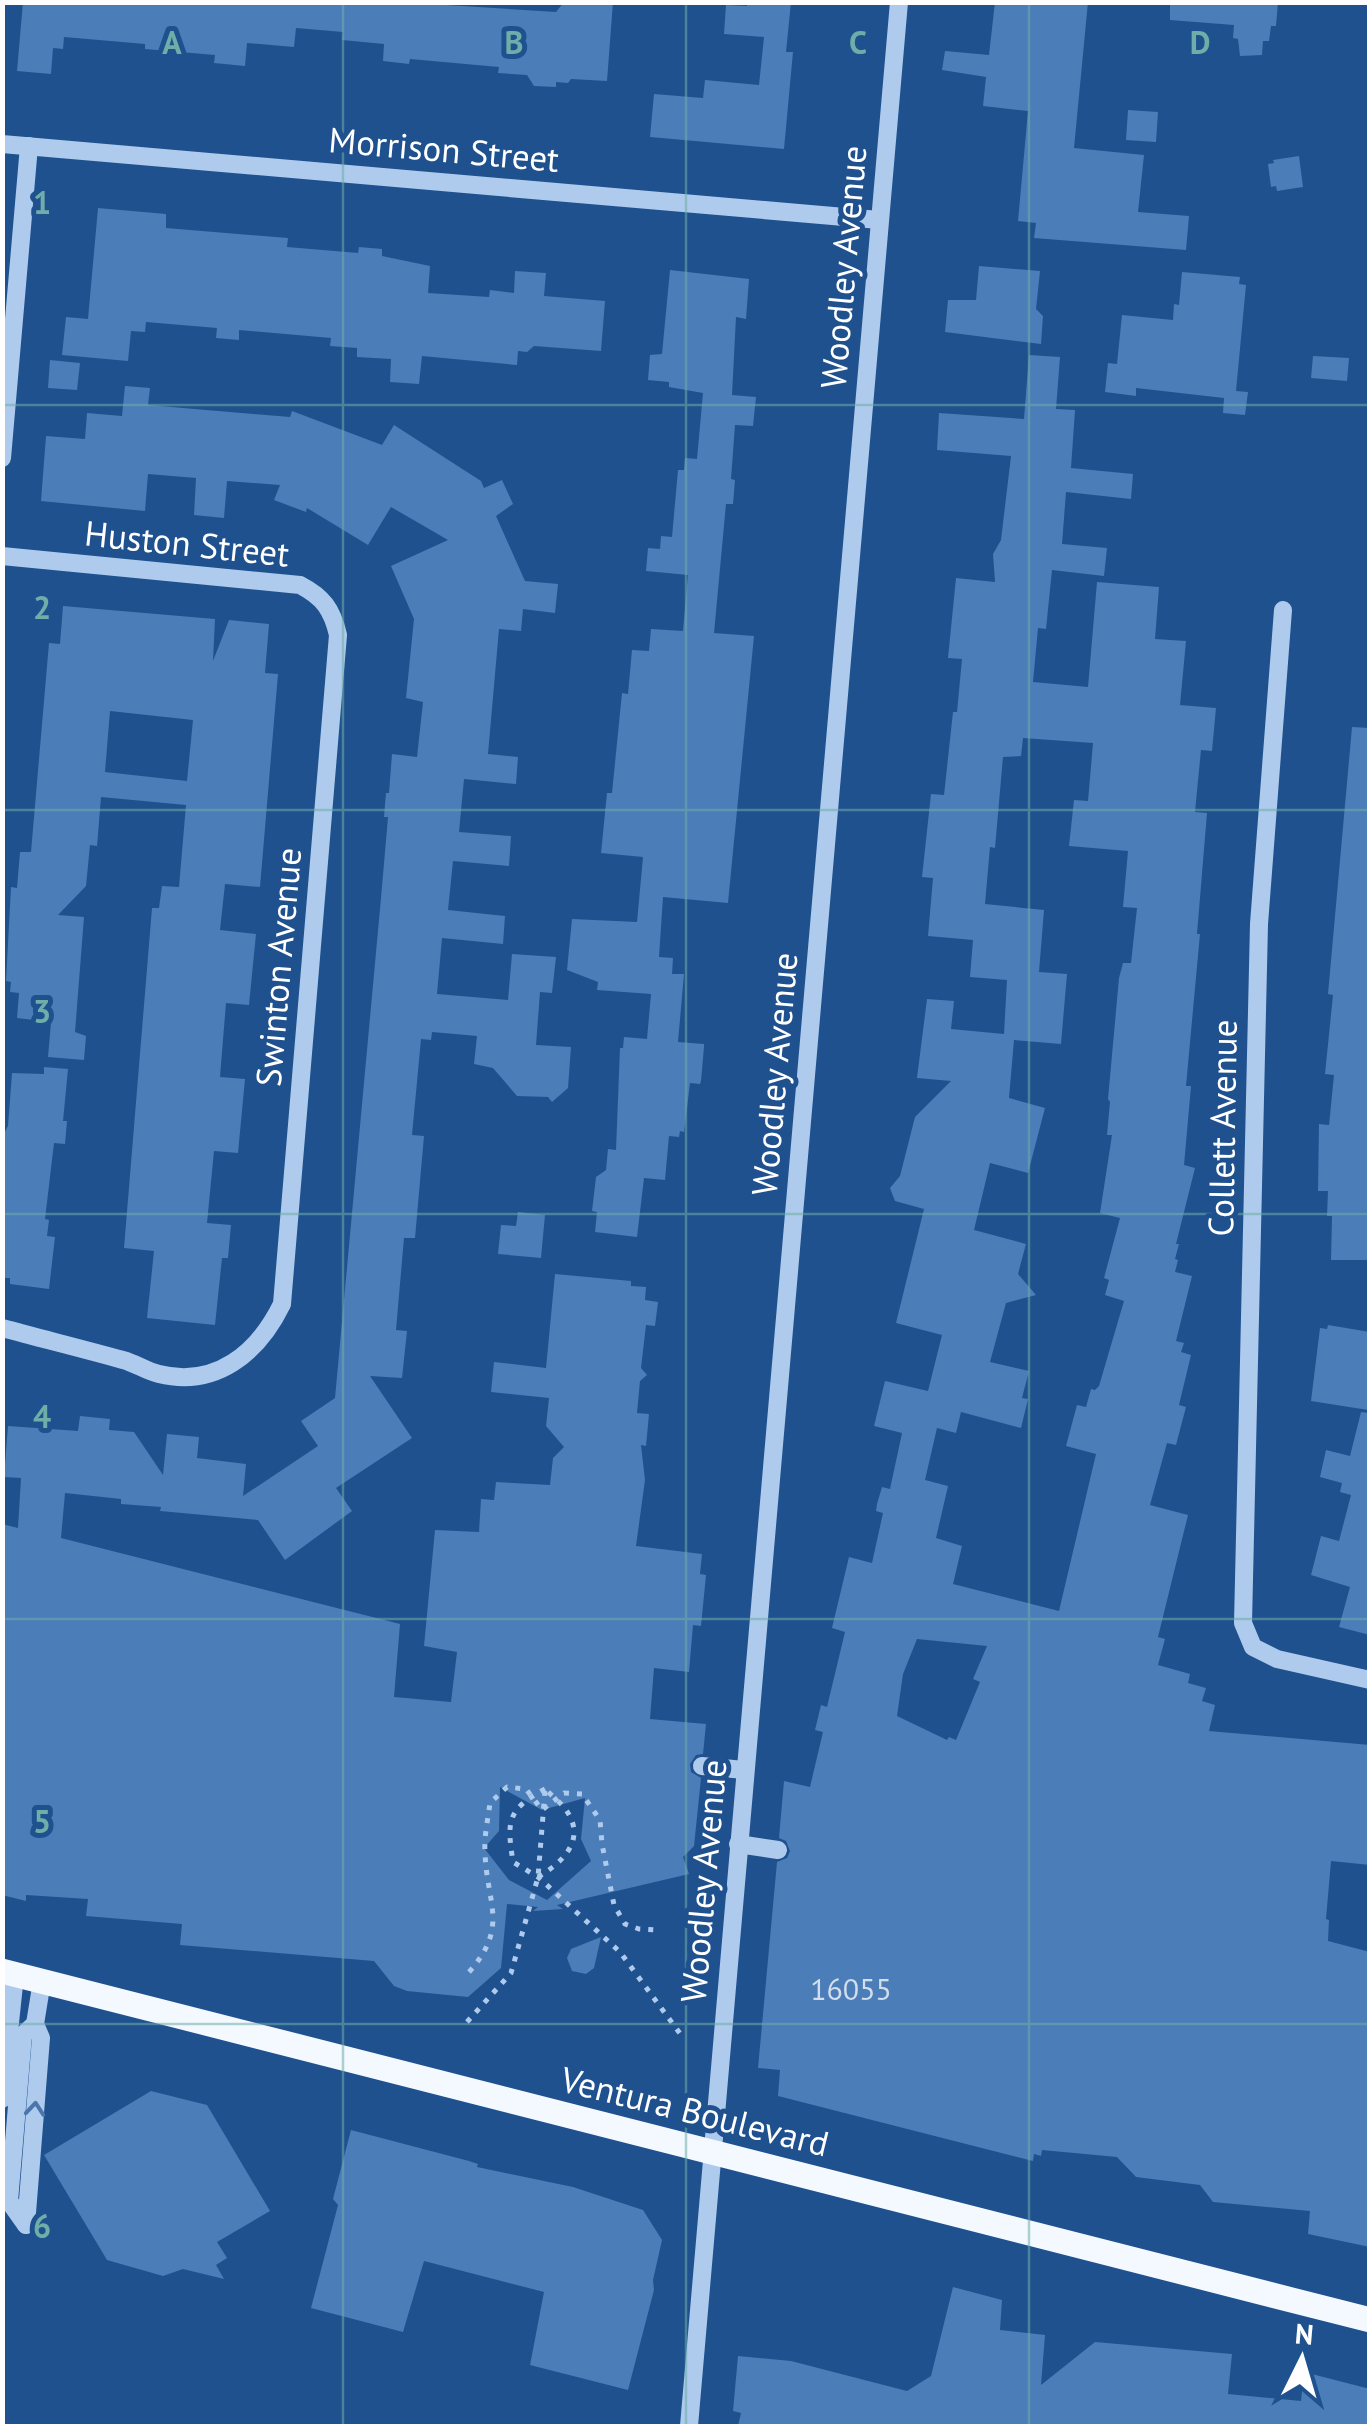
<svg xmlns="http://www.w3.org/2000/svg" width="1372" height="2429" viewBox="0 0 1372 2429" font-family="'PT Sans',sans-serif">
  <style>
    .building { fill: #4b7db8; fill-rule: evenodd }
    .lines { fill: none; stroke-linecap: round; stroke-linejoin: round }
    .path { stroke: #aecbed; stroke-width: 5; stroke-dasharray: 5 8; stroke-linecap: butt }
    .minor { stroke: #aecbed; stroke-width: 18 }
    .major { stroke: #f4f8ff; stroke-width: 25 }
    .path-bridge { stroke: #aecbed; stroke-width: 5; stroke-dasharray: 5 8; stroke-linecap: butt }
    .oneway { stroke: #4a76ab }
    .grid { fill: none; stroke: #6fada8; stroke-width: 2.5; stroke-opacity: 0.55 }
    .labels { text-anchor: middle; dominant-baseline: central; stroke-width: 10; stroke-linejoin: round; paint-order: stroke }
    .number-label { font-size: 30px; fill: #d2deed }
    .street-label { font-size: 35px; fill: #fff; stroke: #1f518f }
    .grid-label { font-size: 32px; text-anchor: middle; font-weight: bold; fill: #6fada8; stroke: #1f518f; stroke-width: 10; stroke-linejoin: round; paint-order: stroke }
  </style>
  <rect width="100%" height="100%" fill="#1f518f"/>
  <g class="building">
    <path d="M23,2H446V5L556,12L564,2H613L607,81L571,79L568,83L556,82V87L534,86L527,75L498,73L499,67L410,59L409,64L383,61L384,44L342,40L343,32L296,28L294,47L247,43L245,66L214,63L215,55L145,49V44L64,37L63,49L53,48L51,74L17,71Z"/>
    <path d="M747,2H791L786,52H793L784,149L650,137L654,94L703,98L705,80L759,85L764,37L724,34L726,5L747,6Z"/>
    <path d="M995,2H1088L1074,148L1144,155L1138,212L1189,216L1186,250L1034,238L1036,223L1018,221L1028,111L983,106L986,77L942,70L945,51L989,55Z"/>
    <path d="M1170,2H1278L1276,26H1271L1269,41H1263L1262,55L1240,56L1238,39L1233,38L1234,25L1170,20Z"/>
    <path d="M1128,110L1158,112L1156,142L1126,140Z"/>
    <path d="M1299,156L1303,187L1277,191L1276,186L1271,187L1268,164L1274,163L1273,160Z"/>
    <path d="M98,208L166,214V228L288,238L287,247L358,253L359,247L382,249V256L430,266L428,293L489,297L490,290L514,293L515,271L546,273L544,296L605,301L601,351L534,346L527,352L518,351L517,365L422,356L419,384L390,382L391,359L357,357V348L330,346L331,338L239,330V340L216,338L217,328L146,322L145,332L131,331L128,361L62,355L66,317L88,319Z"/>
    <path d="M979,266L1040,271L1036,309L1043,316L1041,344L945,332L948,300H976Z"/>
    <path d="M670,270L749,279L746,319L736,317L732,395L756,397L753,426L735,425L731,479L735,480L733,504H726L714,633L754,636L728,903L663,897L659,957L673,958L672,974H684L678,1042L704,1044V1047L701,1081L700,1084L690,1083L684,1132L680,1131L679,1137L669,1136L665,1180L644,1178L637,1237L595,1232L597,1212L592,1211L596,1177L606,1170L608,1149L616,1150L620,1048H623L624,1037L647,1039L651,994L597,990L598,982L567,970L572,919L637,922L643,857L601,853L607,793H612L622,693L628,694L632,650L649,651L651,629L683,631L688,575L646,571L648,548L660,549L661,536L672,537L678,470H684L685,458L697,459L703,393L669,387V382L648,380L650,355L662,354Z"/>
    <path d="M1182,272L1240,277L1239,284L1246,285L1236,391L1248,392L1245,415L1223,413L1224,398L1136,388V396L1105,392L1108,363L1117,364L1122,315L1173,320L1174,304L1179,305Z"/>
    <path d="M1029,355L1060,357L1056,409L1075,410L1071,468L1133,474L1131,499L1066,492L1062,544L1107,548L1104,576L1052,570L1046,629L1038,628L1033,682L1088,687L1097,582L1159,587L1155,639L1186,641L1180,705L1216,708L1212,751L1201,750L1195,812L1207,813L1197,934H1200L1186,1086H1191L1184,1165L1195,1168L1176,1244H1179L1175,1259L1178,1260L1175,1272L1192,1276L1176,1341L1184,1343L1181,1352L1191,1355L1179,1405L1186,1407L1176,1445L1167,1443L1150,1505L1188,1515L1158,1637L1165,1639L1158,1665L1190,1674L1188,1683L1206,1688L1202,1701L1215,1705L1209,1731L1370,1745V1865L1331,1861L1326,1919L1329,1920L1328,1941L1370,1952V2247L1308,2234L1310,2211L1213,2202L1200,2185L1136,2177L1117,2157L1042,2150L1041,2156L1034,2154L1033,2161L778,2096L780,2070L758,2068L777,1862L787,1858L790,1851L786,1841L779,1838L784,1781L810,1787L823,1732L815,1730L821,1705L827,1707L845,1632L832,1628L849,1557L872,1563L883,1513L876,1511L877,1504L882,1487L890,1489L902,1433L874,1426L885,1381L928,1391L942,1335L896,1323L924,1209L895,1201L890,1188L900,1176L915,1117L951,1081L917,1078L927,999L954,1001L951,1029L1004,1034L1007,980L970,977L973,940L928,936L933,878L922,877L931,794L944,795L953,712H957L962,659L948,658L956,578L995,582L993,554L1001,540L1011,456L937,450L939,413L1024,419ZM1023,738L1093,743L1088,801L1074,800L1069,846L1128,851L1123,907L1137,908L1131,963H1123L1119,978L1108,1099L1110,1102L1107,1135H1112L1100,1213L1120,1218L1104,1278L1109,1280L1105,1295L1124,1301L1099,1386L1095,1390L1091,1389L1086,1407L1077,1405L1066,1446L1096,1454L1059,1611L953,1584L962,1546L936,1538L948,1486L925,1480L937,1428L956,1433L961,1412L1021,1428L1028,1399L1022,1398L1029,1371L990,1362L1006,1303L1036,1295L1018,1274L1026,1244L974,1230L990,1163L1028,1173L1045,1108L1009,1098L1014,1040L1061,1044L1067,974L1039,972L1044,910L985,904L990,847L995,848L1003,757L1021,756ZM917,1639L987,1646L973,1679L980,1682L956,1740L949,1737L947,1740L897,1716L903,1674Z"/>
    <path d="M1313,356L1349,358L1347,381L1311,378Z"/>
    <path d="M50,360L80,363L77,390L48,388Z"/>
    <path d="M125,386L150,388L148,405L290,417L292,411L382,445L394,425L481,481L484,488L502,480L513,504L496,516L525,581L558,584L555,613L523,609L521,631L499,629L488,754L518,757L516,784L464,779L459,832L511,836L509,866L453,861L448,910L505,916L503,944L442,938L437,994L508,1000L512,954L556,957L552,993L540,992L536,1045L571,1047L568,1088L552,1102L548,1097L517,1096L493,1068L474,1064L477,1036L432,1032L431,1040L421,1039L412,1135L424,1136L415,1238H404L396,1330L407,1331L402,1378L370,1376L412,1438L336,1488L352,1511L285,1560L258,1520L160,1511L161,1507L121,1504V1499L65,1493L61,1538L400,1624L394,1697L451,1702L457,1652L424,1646L435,1530L479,1532L481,1499L494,1500L496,1482L550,1485L553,1458L564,1447L546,1426L549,1398L491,1392L494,1362L546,1368L555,1274L631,1281V1286L646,1287L645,1300L658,1302L655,1326L646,1325L641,1368L647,1375L640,1381L637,1413L649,1414L646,1446L641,1445L645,1480L636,1546L702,1554L700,1574L706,1575L701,1626L693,1625L689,1672L654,1668L650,1719L706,1724L703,1754L696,1755L690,1764L691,1772L701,1778L694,1846L683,1857L689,1874L557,1905L563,1909L533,1911L538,1907L507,1904L501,1968L468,1997L407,1991L394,1986L374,1961L180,1945L182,1924L86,1916L88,1899L26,1895V1901L2,1895V1524L18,1528L21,1478L4,1477L8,1426L78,1431L80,1416L110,1419L109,1430L134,1432L163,1475L167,1434L199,1437L197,1458L246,1464L243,1496L318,1446L301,1421L335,1398L381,898L388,817H384L386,793H389L392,754L417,757L423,702L406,698L414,619L391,566L448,540L391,507L368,545L307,508L306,512L274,500L280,485L227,481L224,518L194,515L196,478L148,474L145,511L41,501L46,436L85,439L87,413L122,416ZM500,1787L542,1810L585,1798L581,1839L591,1861L547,1900L509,1880L484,1848L499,1831Z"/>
    <path d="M63,606L215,619L213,661L229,620L269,624L265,673L278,674L260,887L225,884L220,930L256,934L249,1005L226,1003L220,1077L245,1079L238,1153L214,1151L207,1223L231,1225L228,1258H222L215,1325L147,1318L154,1251L124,1248L152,908H159L162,886L179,887L186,805L101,797L97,846L90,845L86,886L58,915L84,917L75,1032L86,1036L84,1060L48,1057L51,1022L17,1018L19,993L10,992L11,982L6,981L11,887L17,888L20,852H31L49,643L60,644ZM110,711L193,720L187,781L105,772Z"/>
    <path d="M1352,727L1370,728V1260H1331L1332,1216H1327L1328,1191H1318L1319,1124L1329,1125L1334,1075L1325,1074L1333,995L1328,994Z"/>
    <path d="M44,1067L68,1069L63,1121H67L65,1144L54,1143L45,1219L49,1220L47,1236L55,1237L49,1289L10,1284V1278H2V1137L8,1126L12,1073L44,1074Z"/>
    <path d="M518,1212L545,1215L541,1258L498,1254L501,1225L516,1226Z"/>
    <path d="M1328,1325L1370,1332L1368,1410L1311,1401L1320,1328L1327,1329Z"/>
    <path d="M1361,1412L1370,1413V1635L1339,1627L1350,1587L1311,1575L1321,1536L1339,1541L1351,1495L1340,1492L1342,1483L1320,1477L1326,1450L1350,1456Z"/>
    <path d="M601,1937L594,1968L586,1974L572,1971L567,1958L571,1949Z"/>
    <path d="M151,2091L207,2105L270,2211L217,2242L227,2258L216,2265L224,2279L183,2269L163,2276L107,2260L44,2155Z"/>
    <path d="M351,2130L469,2161L478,2164L477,2167L573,2187L643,2210L662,2240L653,2280L654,2290L628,2390L530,2365L544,2292L424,2261L403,2332L311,2308L338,2205L333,2199Z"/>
    <path d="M953,2287L1002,2300L1000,2330L1045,2335L1041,2385L1095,2342L1232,2354L1228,2394L1301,2401L1304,2372L1370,2389V2426H738L741,2413L733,2411L738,2356L791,2361L907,2391L931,2376Z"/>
  </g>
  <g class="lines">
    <g class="path">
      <path d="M545,1789C506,1810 507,1822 513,1862L538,1877L620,1952L684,2039"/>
      <path d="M538,1877C560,1864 586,1842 568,1813C563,1804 552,1796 545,1789"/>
      <path d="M467,2022L511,1973L538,1877L545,1791"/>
    </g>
    <g class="minor">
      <path d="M2,144L879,220"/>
      <path d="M2,458L29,146"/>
      <path d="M2,556L300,585C323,597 332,609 338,635L282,1304C258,1353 216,1388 159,1374C146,1371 135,1363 123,1360C83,1349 43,1339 2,1328"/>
      <path d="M1283,610L1259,924L1243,1623L1253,1647L1277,1659L1370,1680"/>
      <path d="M702,1766L744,1770"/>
      <path d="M738,1844L778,1850"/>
      <path d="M2,2099L15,1975"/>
      <path d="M26,2225L9,2201L23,2035L35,2024L42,1981"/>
      <path d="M26,2225L41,2038L35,2024"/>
      <path d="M689,2426L899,2"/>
    </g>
    <path class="major" d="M2,1971L1370,2320"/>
    <path class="path-bridge" d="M469,1972C510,1926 486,1903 485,1851C484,1836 488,1819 490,1803L507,1787L526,1789L542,1810L564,1793L582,1794L600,1820L602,1844L614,1905L625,1924L639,1929L659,1930"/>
  </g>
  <defs><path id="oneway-chevron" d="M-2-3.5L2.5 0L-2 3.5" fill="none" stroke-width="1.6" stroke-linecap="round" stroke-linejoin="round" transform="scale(2.5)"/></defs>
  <use class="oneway" href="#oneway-chevron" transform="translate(35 2109) rotate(-85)"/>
  <path class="grid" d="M343,2V2426M686,2V2426M1029,2V2426M2,405H1370M2,810H1370M2,1214H1370M2,1619H1370M2,2024H1370"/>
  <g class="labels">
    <g class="number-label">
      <text x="851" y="1988">16055</text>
    </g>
    <g class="street-label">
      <text transform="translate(444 149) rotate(5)">Morrison Street</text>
      <text transform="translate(843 267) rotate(-85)">Woodley Avenue</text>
      <text transform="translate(187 543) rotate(6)">Huston Street</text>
      <text transform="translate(278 967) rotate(-85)">Swinton Avenue</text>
      <text transform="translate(774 1074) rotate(-85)">Woodley Avenue</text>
      <text transform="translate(1222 1128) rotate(-89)">Collett Avenue</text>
      <text transform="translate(703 1881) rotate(-85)">Woodley Avenue</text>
      <text transform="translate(695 2111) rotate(14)">Ventura Boulevard</text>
    </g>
  </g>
  <g class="grid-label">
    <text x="172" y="54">A</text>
    <text x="514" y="54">B</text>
    <text x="858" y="54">C</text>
    <text x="1200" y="54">D</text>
    <text x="42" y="214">1</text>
    <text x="42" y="619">2</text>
    <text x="42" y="1023">3</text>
    <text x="42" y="1428">4</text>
    <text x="42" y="1833">5</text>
    <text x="42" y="2238">6</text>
  </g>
  <rect width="1372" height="2429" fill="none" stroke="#ffffff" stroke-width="10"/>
  <g transform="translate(1302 2359) rotate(5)" stroke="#1f518f" stroke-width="8" paint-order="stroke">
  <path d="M0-8L18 38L0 25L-18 38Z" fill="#ffffff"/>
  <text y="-15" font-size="28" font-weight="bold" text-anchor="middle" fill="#ffffff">N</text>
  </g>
</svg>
